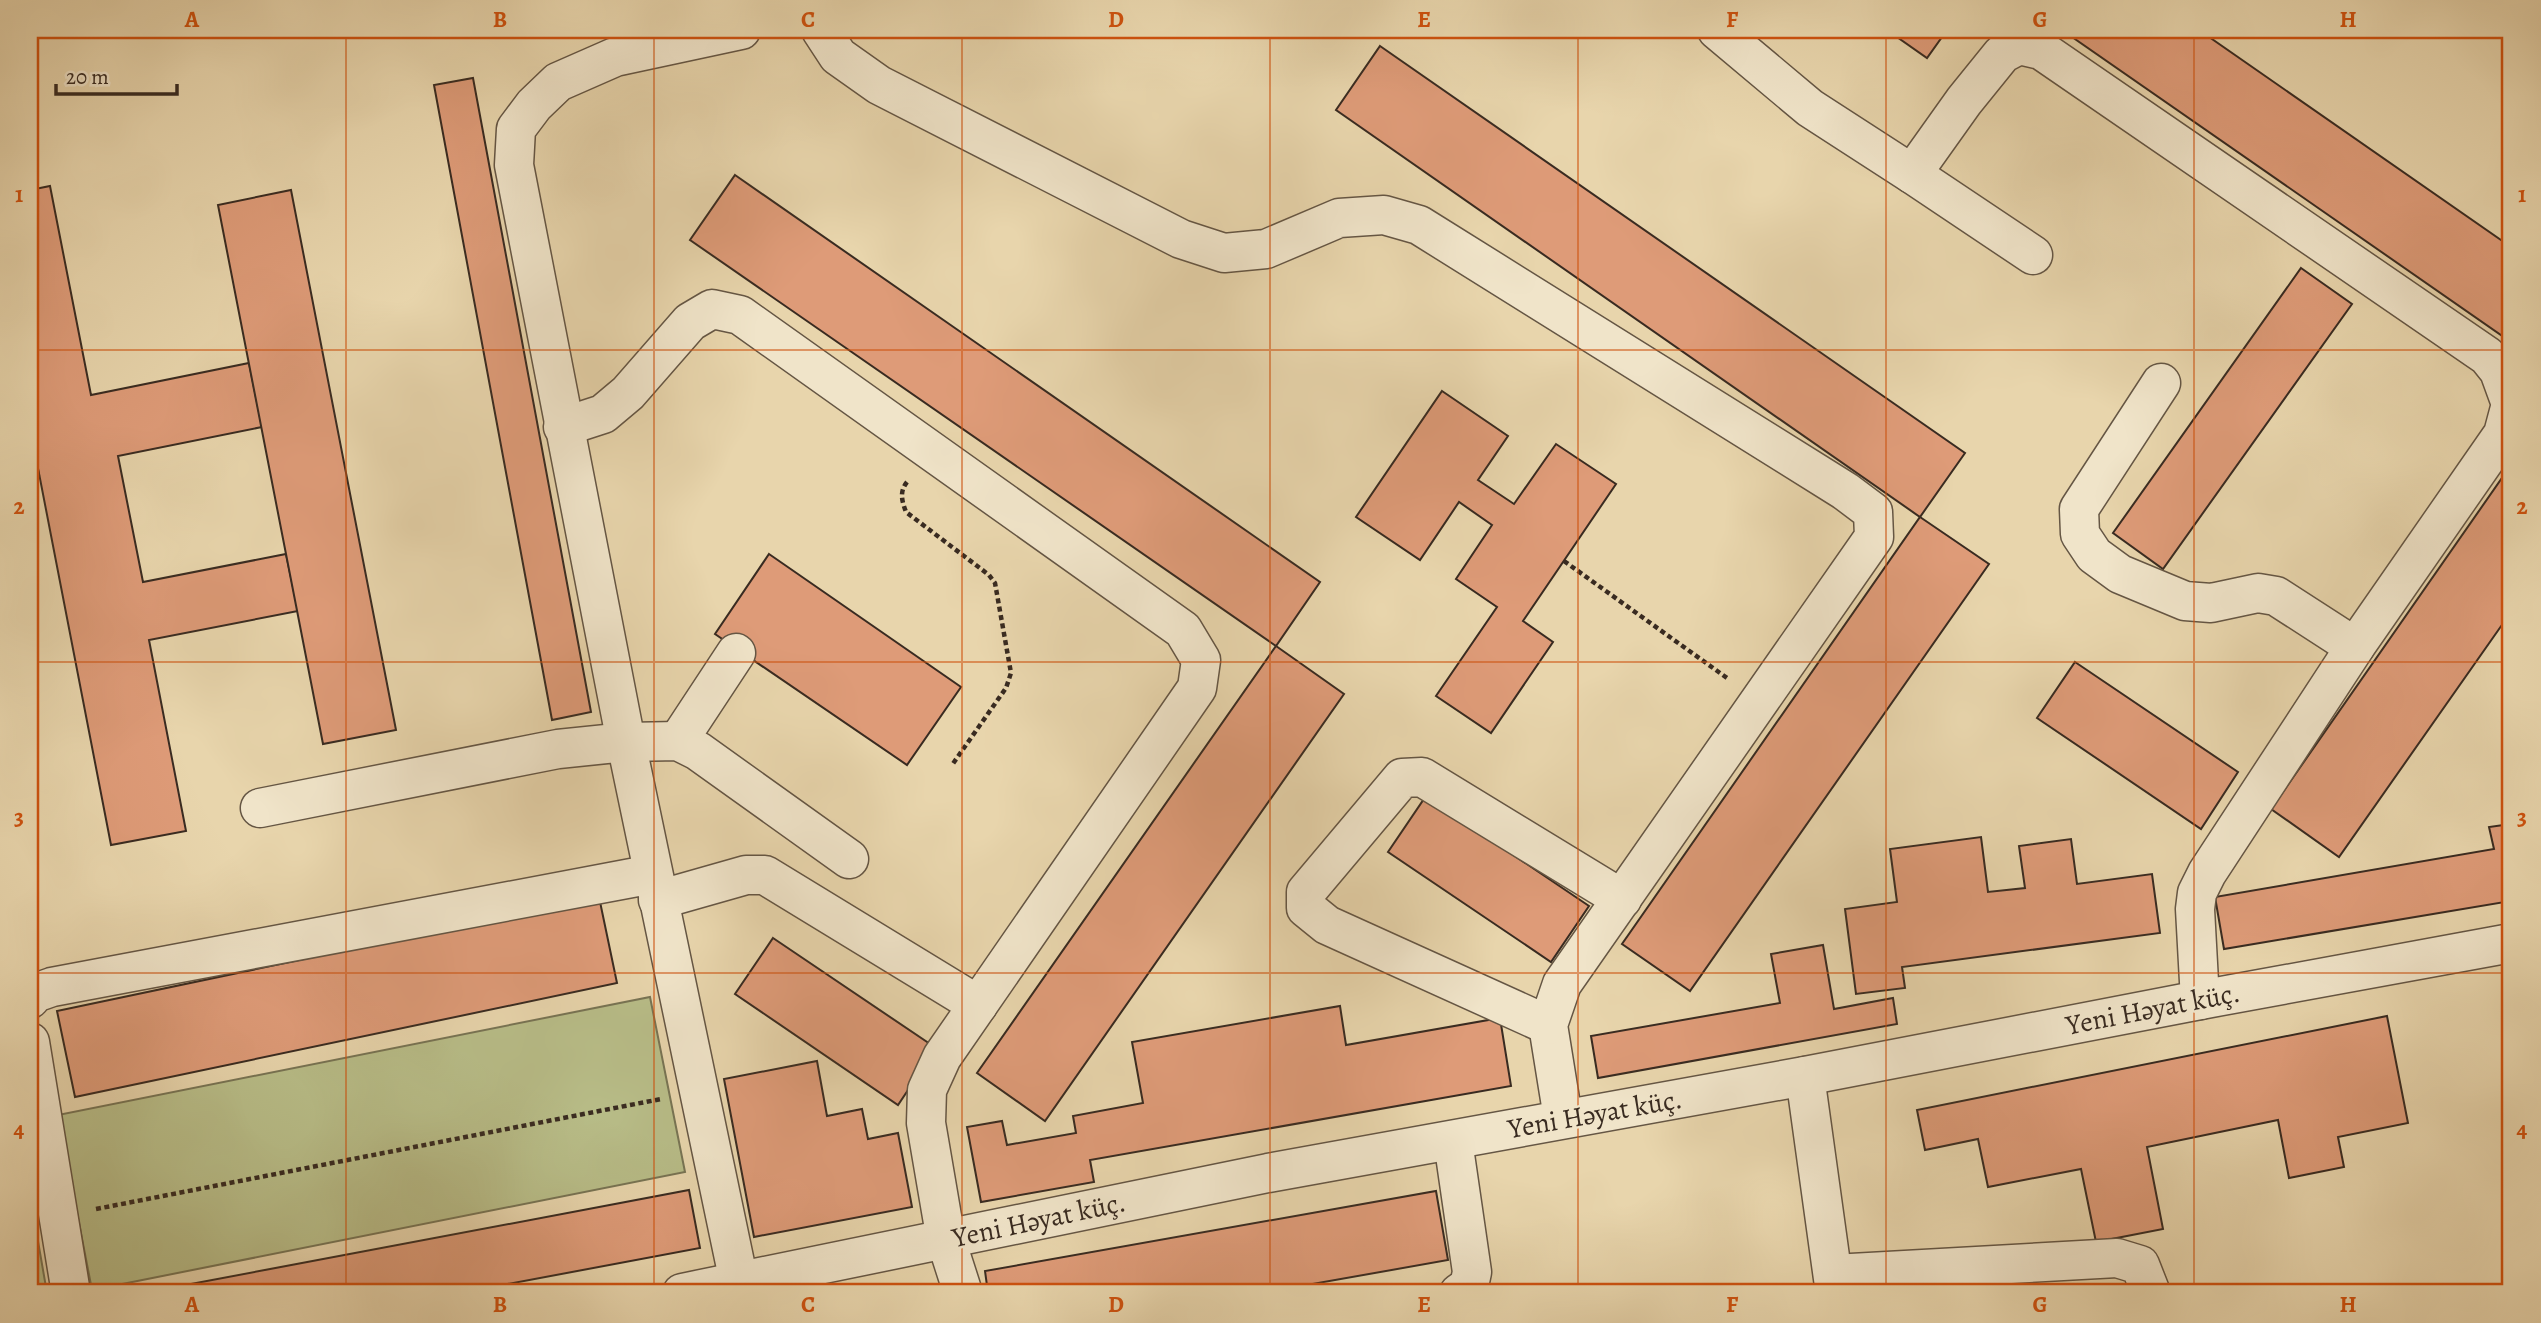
<svg xmlns="http://www.w3.org/2000/svg" width="2541" height="1323" viewBox="0 0 2541 1323" font-family="Alegreya,serif">
  <style>
    .green { fill: #b8bd88; stroke: #787454; stroke-width: 2 }
    .building { fill: #de9b78; stroke: #392b21; stroke-width: 2 }
    .lines { fill: none; stroke-linecap: round; stroke-linejoin: round }
    .minor-casing { stroke: #655644; stroke-width: 41 }
    .path { stroke: #392b21; stroke-width: 4.5; stroke-dasharray: 5 3.5; stroke-linecap: butt }
    .minor { stroke: #f0e4c9; stroke-width: 38 }
    .grid { fill: none; stroke: #ce520f; stroke-width: 2; stroke-opacity: 0.55 }
    .labels { text-anchor: middle; dominant-baseline: central; stroke-width: 5; stroke-linejoin: round; paint-order: stroke }
    .street-label { font-size: 28px; fill: #392b21; stroke: #f0e4c9 }
    .neatline { fill: none; stroke: #ce520f; stroke-width: 2.5 }
    .grid-label { font-size: 23px; text-anchor: middle; font-weight: bold; fill: #ce520f }
  </style>
  <rect width="100%" height="100%" fill="#e8d5ac"/>
  <filter id="stains"><feTurbulence type="fractalNoise" baseFrequency=".00286" numOctaves="4"/><feColorMatrix values="0 0 0 0 .2 0 0 0 0 .09 0 0 0 0 .02 0 0 0 .5 -.17"/></filter>
  <radialGradient id="worn" r=".72"><stop offset=".6" stop-color="#630" stop-opacity="0"/><stop offset="1" stop-color="#630" stop-opacity=".3"/></radialGradient>
  <g class="green">
    <path d="M650,997L685,1172L92,1290L58,1115Z"/>
    <path d="M30,1195L47,1293H30Z"/>
  </g>
  <g class="building">
    <path d="M1887,30H1947L1927,58Z"/>
    <path d="M2062,30H2199L2511,247V342Z"/>
    <path d="M1380,46L1965,453L1920,517L1336,110Z"/>
    <path d="M473,78L591,712L552,720L434,85Z"/>
    <path d="M735,175L1320,582L1276,646L690,240Z"/>
    <path d="M50,186L91,395L249,363L262,427L118,456L143,582L286,554L298,611L149,640L186,831L111,845L30,427V190Z"/>
    <path d="M291,190L396,730L323,744L218,205Z"/>
    <path d="M2301,268L2352,304L2163,569L2113,533Z"/>
    <path d="M1442,391L1508,436L1478,480L1514,504L1556,444L1616,484L1523,621L1553,642L1491,733L1436,696L1497,607L1456,579L1492,525L1459,502L1420,560L1356,517Z"/>
    <path d="M30,437H32L39,475L30,477Z"/>
    <path d="M2511,465V612L2339,857L2271,809Z"/>
    <path d="M1920,517L1989,564L1690,991L1622,944Z"/>
    <path d="M769,554L961,687L907,765L715,634Z"/>
    <path d="M1276,646L1344,694L1045,1121L977,1073Z"/>
    <path d="M2075,662L2238,772L2201,829L2037,718Z"/>
    <path d="M1426,796L1589,906L1551,962L1388,852Z"/>
    <path d="M2511,824V901L2224,949L2215,897L2494,849L2489,827Z"/>
    <path d="M1981,837L1988,892L2025,888L2019,846L2071,839L2077,884L2152,874L2160,933L1902,967L1905,988L1856,994L1845,909L1897,902L1890,849Z"/>
    <path d="M599,897L617,983L75,1097L57,1011Z"/>
    <path d="M773,938L936,1048L898,1105L735,994Z"/>
    <path d="M1823,945L1834,1009L1893,998L1897,1024L1598,1078L1591,1036L1780,1003L1771,954Z"/>
    <path d="M1340,1006L1346,1045L1500,1018L1511,1086L1090,1160L1094,1182L981,1202L967,1127L1002,1121L1007,1145L1076,1133L1073,1116L1143,1103L1132,1042Z"/>
    <path d="M2387,1016L2408,1123L2338,1137L2344,1167L2289,1178L2278,1120L2147,1147L2163,1229L2096,1242L2081,1169L1988,1187L1978,1139L1925,1150L1917,1110Z"/>
    <path d="M817,1061L827,1116L862,1109L868,1139L898,1133L912,1207L754,1237L724,1079Z"/>
    <path d="M689,1190L700,1248L460,1293H143Z"/>
    <path d="M1436,1191L1448,1260L1262,1293H1228L1227,1288L1208,1293H988L985,1271Z"/>
  </g>
  <g class="lines">
    <defs>
      <g id="minor">
        <path d="M821,30L838,56L879,85L1181,239L1224,253L1266,249L1339,218L1384,215L1419,225L1845,491L1873,512L1874,537L1562,984L1548,1025L1563,1118"/>
        <path d="M1717,30L1810,108L1912,174L1964,101L2002,54L2019,45L2041,50L2487,356L2499,371L2511,404L2503,434L2355,647L2207,873L2197,893L2195,909L2200,1000"/>
        <path d="M1912,174L2033,255"/>
        <path d="M2161,383L2079,509L2080,534L2094,555L2120,574L2185,601L2211,603L2258,593L2276,596L2355,647"/>
        <path d="M563,427L603,414L628,393L690,322L712,309L740,315L1183,630L1201,660L1197,688L942,1057L927,1090L926,1123L946,1240L963,1293"/>
        <path d="M678,741L736,653"/>
        <path d="M260,808L558,749L626,742L678,741L698,751L849,859"/>
        <path d="M658,900L746,875H765L978,1005"/>
        <path d="M30,999L35,993L52,987L653,874"/>
        <path d="M1548,1025L1327,925L1306,908V892L1402,778L1422,777L1622,899"/>
        <path d="M30,1042L71,1293"/>
        <path d="M1805,1076L1835,1293"/>
        <path d="M1453,1141L1472,1272L1469,1286L1459,1293"/>
        <path d="M1833,1274L2117,1258L2140,1265L2151,1293"/>
        <path d="M739,1282L626,742L514,165L516,129L534,105L558,82L615,57L741,30"/>
        <path d="M682,1293L1268,1173L1805,1076L2200,1000L2511,943"/>
      </g>
    </defs>
    <use href="#minor" class="minor-casing"/>
    <g class="path">
      <path d="M907,482C899,492 902,501 906,512L989,575L995,583L1011,673L1006,688L952,765"/>
      <path d="M1564,561L1727,678"/>
      <path d="M96,1209L661,1099"/>
    </g>
    <use href="#minor" class="minor"/>
  </g>
  <path class="grid" d="M346,30V1293M654,30V1293M962,30V1293M1270,30V1293M1578,30V1293M1886,30V1293M2194,30V1293M30,350H2511M30,662H2511M30,973H2511"/>
  <g class="labels">
    <g class="street-label">
      <text transform="translate(2153 1009) rotate(-11)">Yeni Həyat küç.</text>
      <text transform="translate(1595 1114) rotate(-10)">Yeni Həyat küç.</text>
      <text transform="translate(1039 1220) rotate(-12)">Yeni Həyat küç.</text>
    </g>
  </g>
  <rect width="2541" height="1323" fill="none" stroke="#e8d5ac" stroke-width="77"/>
  <path d="M56 84v10h121v-10" fill="none" stroke="#392b21" stroke-width="3.5"/>
  <text x="66" y="84" font-size="21" fill="#392b21" stroke="#f0e4c9" stroke-width="5" paint-order="stroke">20 m</text>
  <rect x="38" y="38" width="2464" height="1246" class="neatline"/>
  <g class="grid-label">
    <text x="192" y="27">A</text>
    <text x="500" y="27">B</text>
    <text x="808" y="27">C</text>
    <text x="1116" y="27">D</text>
    <text x="1424" y="27">E</text>
    <text x="1732" y="27">F</text>
    <text x="2040" y="27">G</text>
    <text x="2348" y="27">H</text>
    <text x="19" y="202">1</text>
    <text x="2522" y="202">1</text>
    <text x="19" y="514">2</text>
    <text x="2522" y="514">2</text>
    <text x="19" y="825">3</text>
    <text x="2522" y="825">3</text>
    <text x="19" y="1137">4</text>
    <text x="2522" y="1137">4</text>
    <text x="192" y="1312">A</text>
    <text x="500" y="1312">B</text>
    <text x="808" y="1312">C</text>
    <text x="1116" y="1312">D</text>
    <text x="1424" y="1312">E</text>
    <text x="1732" y="1312">F</text>
    <text x="2040" y="1312">G</text>
    <text x="2348" y="1312">H</text>
  </g>
  <rect width="100%" height="100%" filter="url(#stains)"/>
  <rect width="100%" height="100%" fill="url(#worn)"/>
</svg>
